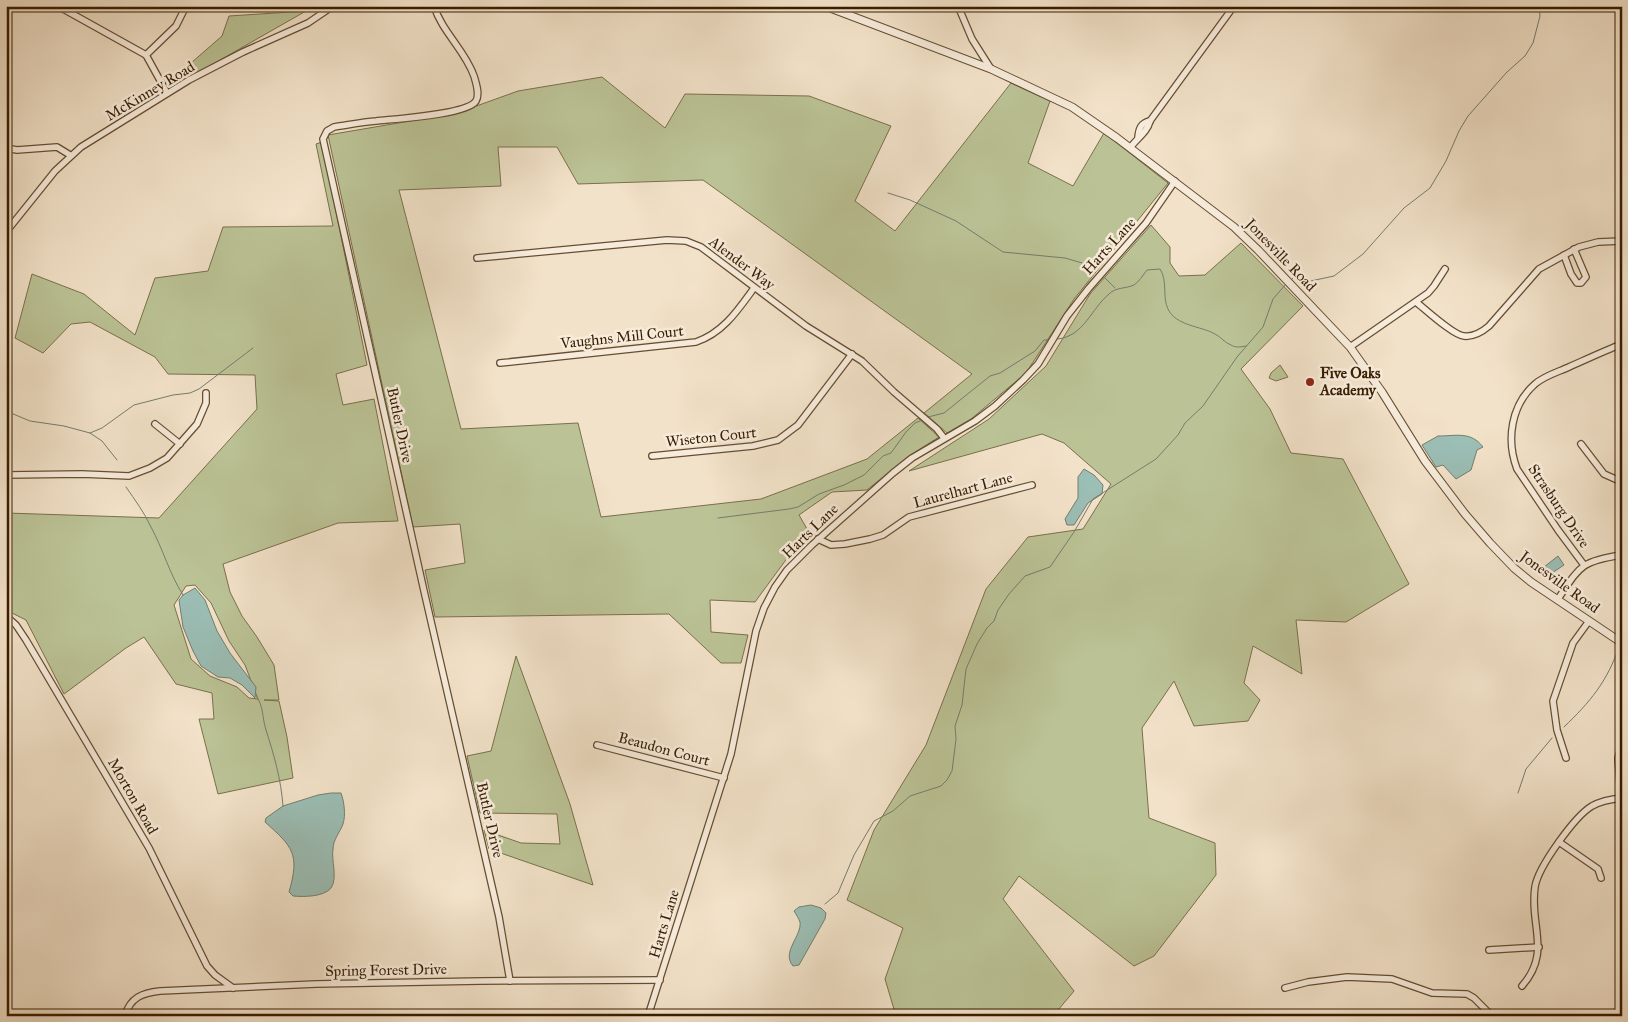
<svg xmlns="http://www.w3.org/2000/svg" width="1628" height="1022" viewBox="0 0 1628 1022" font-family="'IM FELL Great Primer',serif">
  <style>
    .green { fill: #bbc396; stroke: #7a704b; fill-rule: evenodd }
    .water { fill: #9bbeb5; stroke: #737e6d }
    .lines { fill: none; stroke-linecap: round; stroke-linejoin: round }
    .stream { stroke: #737e6d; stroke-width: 1 }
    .minor-casing { stroke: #664e32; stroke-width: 8 }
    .tertiary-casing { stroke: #664e32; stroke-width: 9 }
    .minor { stroke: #f7ecdc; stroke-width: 5.5 }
    .tertiary { stroke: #f7ecdc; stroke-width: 7 }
    .poi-dot { fill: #8f2418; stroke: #f7ecdc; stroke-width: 2 }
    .labels { text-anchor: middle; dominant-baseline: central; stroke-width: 5; stroke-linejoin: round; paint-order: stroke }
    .street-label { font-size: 15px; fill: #381d00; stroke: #f7ecdc }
    .poi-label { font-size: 15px; font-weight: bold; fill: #381d00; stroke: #f7ecdc; text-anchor: start }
  </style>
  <rect width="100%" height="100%" fill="#f2e2c9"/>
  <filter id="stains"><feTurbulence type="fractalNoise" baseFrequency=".004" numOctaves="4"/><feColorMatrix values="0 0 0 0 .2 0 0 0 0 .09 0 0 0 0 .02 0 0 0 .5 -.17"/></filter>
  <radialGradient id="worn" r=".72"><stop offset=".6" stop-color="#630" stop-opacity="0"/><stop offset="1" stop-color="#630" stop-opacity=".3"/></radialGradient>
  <g class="green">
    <path d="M306,11L192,76L175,77L222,36L229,16Z"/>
    <path d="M602,77L665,128L685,94L809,96L891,126L855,201L895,231L1011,83L1050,101L1028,163L1073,186L1104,133L1168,183L1074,299L1026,373L971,419L947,433L924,413L972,374L703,180L578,184L557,147H498L501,186L399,190L461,429L578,423L601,517L761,499L867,459L918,418L939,437L909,456L867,490L832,492L799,515L811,536L788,557L755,602L710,600L711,632L748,635L741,663H721L669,614L435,617L425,570L465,563L460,524L413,527L328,135L457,113L518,91Z"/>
    <path d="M322,142L367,365L336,374L343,405L374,399L398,521L338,523L223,564L230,592L242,616L257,637L274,665L279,700H264L279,701L287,737L293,778L218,794L199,719H214L212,693L176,684L144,637L126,648L64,694L26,620L6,610V513L159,518L257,409L255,375L168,374L155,357L90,322L71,324L43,353L15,338L32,274L84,294L135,335L155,278L208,271L223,227L333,226L316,144ZM195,585L211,603L229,641L245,665L258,699L249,698L237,687L210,676L191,659L174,605L186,586Z"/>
    <path d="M1151,225L1170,247V263L1179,276L1205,275L1241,243L1303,306L1241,369L1270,409L1291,453L1343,459L1409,584L1346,622L1296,620L1302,674L1253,646L1244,683L1260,700L1248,721L1194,726L1174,681L1142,728L1149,818L1215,843L1216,875L1154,956L1134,966L1019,876L1003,899L1074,991L1053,1016H896L885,979L903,928L847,900L874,830L926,745L986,589L1028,537L1083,529L1111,484L1064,443L1042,434L909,471L989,419L1046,366L1090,294Z"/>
    <path d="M1280,365L1288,377L1276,381L1269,378L1271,373Z"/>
    <path d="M516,656L570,804L593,885L489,849L484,830L521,843L560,844L557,814L480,813L467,756L491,751Z"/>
  </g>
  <g class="water">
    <path d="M1438,436C1456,436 1471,431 1483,447L1477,450L1471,470L1456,479L1443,465L1436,467L1422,445Z"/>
    <path d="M1084,469L1094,475L1103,485L1102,494L1088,503L1074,525H1067L1065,519L1078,498V477Z"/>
    <path d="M1558,556L1564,565L1549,575L1544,567Z"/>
    <path d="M195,588L205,600L217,631L230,653L256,687L255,698L242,685L230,678L218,677L201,666L193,651L183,627L179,600L183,595Z"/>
    <path d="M331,793H341C344,801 346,815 343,824C340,832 333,840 333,849C331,860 338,878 331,888C324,897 303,897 293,896L289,892C300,854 293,847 265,822L266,818L283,806L318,795Z"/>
    <path d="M811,905L821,908L826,913L825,919L799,965L793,966C781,952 802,936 800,922C799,919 796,914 794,911L799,907Z"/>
  </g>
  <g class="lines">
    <g class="stream">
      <path d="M888,193L910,200L956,221L1003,252L1065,258L1089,265L1096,271"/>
      <path d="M1103,276L1115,288"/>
      <path d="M1291,280L1294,277L1306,282L1334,276L1363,254L1404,208L1430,188L1446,161L1459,131L1468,116L1507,72L1525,56L1533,43L1540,16L1539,6"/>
      <path d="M1058,339C1084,336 1091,309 1109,294C1116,287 1125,289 1134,285C1139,282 1143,275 1147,270L1160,269C1168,281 1162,297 1168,309C1176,326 1201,326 1215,334C1221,337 1225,343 1231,345C1236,348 1240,347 1246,346"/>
      <path d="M6,411L30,421L64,426L90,433L102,441L117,460"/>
      <path d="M928,417L944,413L990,376L1000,373L1035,351L1044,340H1048"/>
      <path d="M90,433L102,428L134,405L173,395L190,393L199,389L253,348"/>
      <path d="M126,487C135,500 144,512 151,527C163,549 169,573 183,595"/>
      <path d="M718,518L789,509L798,507L819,494L844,485L864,475L883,456L891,453L906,432L915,423L920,421"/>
      <path d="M256,696C264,706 262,718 266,730C274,755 281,779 283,806"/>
      <path d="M1564,727C1590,702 1607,682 1619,647"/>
      <path d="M1518,793L1526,769L1552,738"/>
      <path d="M825,904L838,893L854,855L874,821L893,811L910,796L941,786L947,780L952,771L956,739L955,726L962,705L966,669L977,644L987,628L994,621L998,610L1009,594L1025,576L1050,567L1074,532L1093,499L1156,459L1178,435L1185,423L1203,406L1237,357L1263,327L1273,299L1286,284"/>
    </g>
    <defs>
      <g id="minor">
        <path d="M58,6L146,55L167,93"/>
        <path d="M434,6C442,32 465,50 474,76C476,83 480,94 476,101C467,115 393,119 376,121C362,122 348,125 334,127L327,131L323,139L424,591L499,917L510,981"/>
        <path d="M958,6L972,39L991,69"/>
        <path d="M146,55L176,26L184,10"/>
        <path d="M1138,137C1139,128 1141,123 1150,121"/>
        <path d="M6,148L17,150L57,147L70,155"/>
        <path d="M1130,148C1137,138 1147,133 1150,121L1234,6"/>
        <path d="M6,232L55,171L81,147L189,80L243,52L308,23L333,6"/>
        <path d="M1564,255L1571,274L1577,283H1581L1586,277L1574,249"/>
        <path d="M477,258L667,240L686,241L701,247L806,326L862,361L894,392L937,429L944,438"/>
        <path d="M1416,302C1425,309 1454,336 1464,336C1473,337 1482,332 1489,326L1539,269L1579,247L1598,242L1622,241"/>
        <path d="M1350,347L1428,293L1434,286L1445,269"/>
        <path d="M500,363L696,342C723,333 738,310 754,288"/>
        <path d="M155,424L180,444"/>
        <path d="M1581,444L1604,474L1622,482"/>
        <path d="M652,456L753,446L778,440L798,425L852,354"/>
        <path d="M6,475L82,474L129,476L150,468L167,458L197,424L206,403V393"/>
        <path d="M818,539L831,545L845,544L870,539L883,535L909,517L1032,485"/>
        <path d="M1584,565L1558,530L1517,469C1506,440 1511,405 1535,384C1544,376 1558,372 1569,367C1587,359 1604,351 1622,344"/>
        <path d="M1558,599C1580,566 1581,561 1622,555"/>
        <path d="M6,616L16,625L26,640L149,848L207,966L215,975L233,988"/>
        <path d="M597,745L724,778"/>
        <path d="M1566,758L1557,730L1553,701L1573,643L1589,621"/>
        <path d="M1621,798L1618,758L1622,744"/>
        <path d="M1559,842L1598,869L1601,878"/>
        <path d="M1489,950L1539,947"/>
        <path d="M1522,986C1552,952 1529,925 1535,887C1538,867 1575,816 1592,806C1601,801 1612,799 1622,798"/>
        <path d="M1285,988L1308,982L1347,977L1392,979L1432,993L1467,994L1474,998L1492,1016"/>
        <path d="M125,1016C130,997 143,993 160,991L316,984L481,981L660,980"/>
        <path d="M648,1016L731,754L756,631L764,608L775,587L787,570L812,545L893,473L912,458L975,421L995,406L1023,380L1038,364L1067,316L1089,288L1146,223L1175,181"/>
        <path d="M1604,1016L1622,1012"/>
      </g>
      <path id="tertiary" d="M825,6L991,69L1072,107L1117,138L1234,227L1258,250L1350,347L1382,392L1425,461L1465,514L1490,543L1514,568L1531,582L1622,643"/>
    </defs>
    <use href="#minor" class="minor-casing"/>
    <use href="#tertiary" class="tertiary-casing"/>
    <use href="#minor" class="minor"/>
    <use href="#tertiary" class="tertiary"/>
  </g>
  <circle class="poi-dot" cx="1310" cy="382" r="5"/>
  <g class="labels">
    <g class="street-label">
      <text transform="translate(150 91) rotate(-31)">McKinney Road</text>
      <text transform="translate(1109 246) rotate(-48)">Harts Lane</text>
      <text transform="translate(1281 255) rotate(46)">Jonesville Road</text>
      <text transform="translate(742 263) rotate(37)">Alender Way</text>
      <text transform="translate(622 337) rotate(-6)">Vaughns Mill Court</text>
      <text transform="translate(400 425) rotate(78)">Butler Drive</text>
      <text transform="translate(711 437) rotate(-6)">Wiseton Court</text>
      <text transform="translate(963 490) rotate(-15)">Laurelhart Lane</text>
      <text transform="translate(1559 506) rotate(56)">Strasburg Drive</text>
      <text transform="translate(810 531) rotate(-44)">Harts Lane</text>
      <text transform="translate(1560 582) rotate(36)">Jonesville Road</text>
      <text transform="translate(664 749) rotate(15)">Beaudon Court</text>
      <text transform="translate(133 796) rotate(60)">Morton Road</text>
      <text transform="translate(490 820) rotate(77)">Butler Drive</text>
      <text transform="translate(664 924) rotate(-73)">Harts Lane</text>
      <text transform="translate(386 970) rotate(-1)">Spring Forest Drive</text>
    </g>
    <g class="poi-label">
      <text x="1320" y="373">Five Oaks<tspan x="1320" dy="17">Academy</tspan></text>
    </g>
  </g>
  <rect width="1628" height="1022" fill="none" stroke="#f2e2c9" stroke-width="25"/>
  <rect x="8" y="8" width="1613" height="1007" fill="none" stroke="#381d00" stroke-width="2.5"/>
  <rect x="12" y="12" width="1603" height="997" fill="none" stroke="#381d00"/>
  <rect width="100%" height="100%" filter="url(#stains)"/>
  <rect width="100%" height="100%" fill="url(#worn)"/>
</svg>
